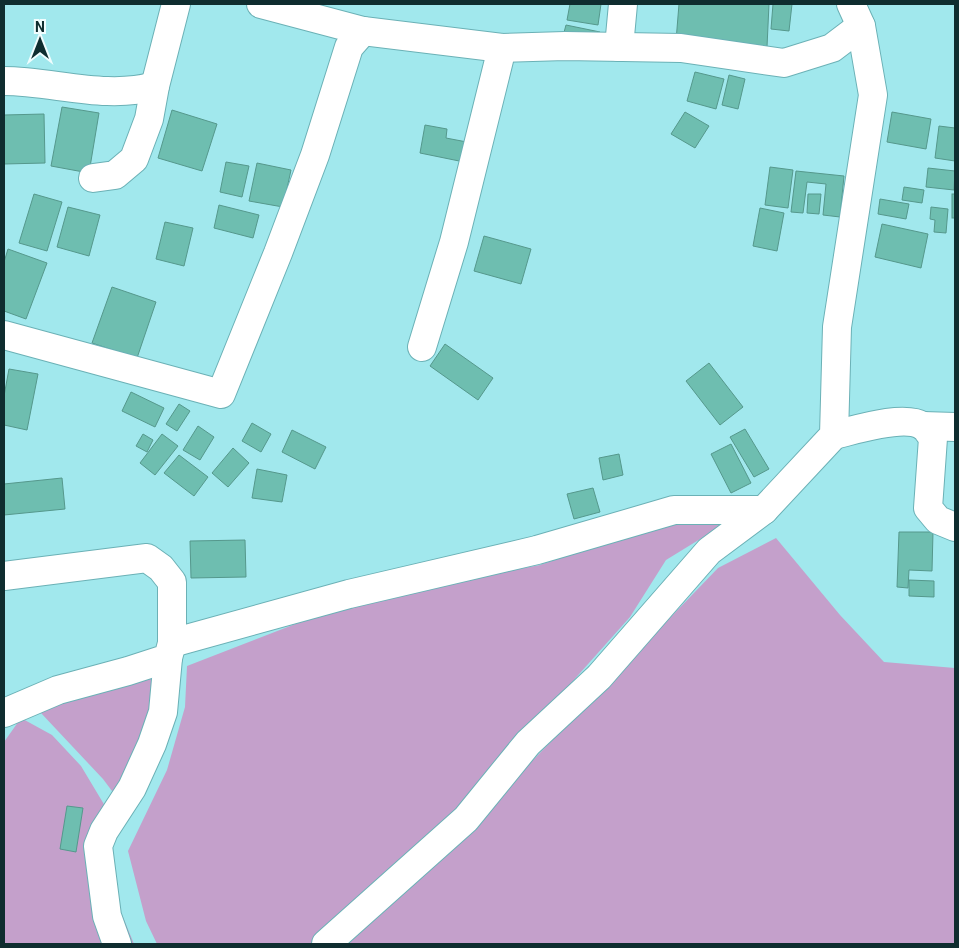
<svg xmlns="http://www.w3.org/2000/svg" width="959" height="948" viewBox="0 0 959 948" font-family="Roboto,sans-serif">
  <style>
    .green { fill: #c4a0cb }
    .building { fill: #6ebeb0; stroke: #55988c }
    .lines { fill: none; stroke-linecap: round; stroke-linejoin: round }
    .minor-casing { stroke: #6bb1b6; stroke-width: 30 }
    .minor { stroke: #fff; stroke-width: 28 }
  </style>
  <rect width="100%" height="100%" fill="#a1e8ed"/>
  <g class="green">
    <path d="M707,515L723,525L666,560L630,617L472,794L327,944H157L146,921L128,851L167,770L185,707L187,666L329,611L417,588L540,565L622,537Z"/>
    <path d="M776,538L840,615L884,662L955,668V944H348L432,865L718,568Z"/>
    <path d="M176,667L170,737L127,811L103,779L41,713L50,700Z"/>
    <path d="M21,718L52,735L81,766L111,816L116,900L134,944H4V742Z"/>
  </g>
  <g class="building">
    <path d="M570,4H601L598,25L567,20Z"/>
    <path d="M679,4H769L767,47L676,41Z"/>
    <path d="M773,4H792L789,31L771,29Z"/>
    <path d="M566,25L600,32L598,44L563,36Z"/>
    <path d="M695,72L724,79L716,109L687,101Z"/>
    <path d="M729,75L745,79L738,109L722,105Z"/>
    <path d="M62,107L99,113L89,173L51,166Z"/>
    <path d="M172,110L217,124L202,171L158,158Z"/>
    <path d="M685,112L709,126L695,148L671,134Z"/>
    <path d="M892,112L931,119L926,149L887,142Z"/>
    <path d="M44,114L45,163L4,164V115Z"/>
    <path d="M425,125L447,129L446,138L472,143L469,163L420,153Z"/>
    <path d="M939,126L955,128V161L935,158Z"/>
    <path d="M226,162L249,166L242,197L220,192Z"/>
    <path d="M257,163L291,170L283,207L249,201Z"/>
    <path d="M770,167L793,170L788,208L765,205Z"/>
    <path d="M928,168L955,171L954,190L926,187Z"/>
    <path d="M796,171L844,176L840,217L823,215L826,184L807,182L803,213L791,212Z"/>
    <path d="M904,187L924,190L922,203L902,200Z"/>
    <path d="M34,194L62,202L47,251L19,243Z"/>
    <path d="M808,194H821L819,214L807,213Z"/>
    <rect x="952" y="194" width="3" height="24"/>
    <path d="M880,199L909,204L906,219L878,214Z"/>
    <path d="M219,205L259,215L253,238L214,228Z"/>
    <path d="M68,207L100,215L89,256L57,247Z"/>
    <path d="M931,207L948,209L946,233L934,232L935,220L930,219Z"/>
    <path d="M760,208L784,213L777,251L753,246Z"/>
    <path d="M165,222L193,228L184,266L156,259Z"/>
    <path d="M882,224L928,234L921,268L875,257Z"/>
    <path d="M484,236L531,249L521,284L474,271Z"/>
    <path d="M8,249L47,263L26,319L4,311V262Z"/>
    <path d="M112,287L156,302L137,358L92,343Z"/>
    <path d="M445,344L493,378L478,400L430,366Z"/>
    <path d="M709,363L743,407L720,425L686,381Z"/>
    <path d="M9,369L38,374L27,430L4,425V396Z"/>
    <path d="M131,392L164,408L155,427L122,411Z"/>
    <path d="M179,404L190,411L177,431L166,424Z"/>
    <path d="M252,423L271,434L261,452L242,441Z"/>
    <path d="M198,426L214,437L200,460L183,450Z"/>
    <path d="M745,429L769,469L754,477L730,437Z"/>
    <path d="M292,430L326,447L315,469L282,452Z"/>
    <path d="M143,434L153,440L147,452L136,446Z"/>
    <path d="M162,434L178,446L155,475L140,463Z"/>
    <path d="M731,444L751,483L731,493L711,454Z"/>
    <path d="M233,448L249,463L228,487L212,473Z"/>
    <path d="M619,454L623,475L603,480L599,458Z"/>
    <path d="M179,455L208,477L194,496L164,473Z"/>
    <path d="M257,469L287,475L282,502L252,498Z"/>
    <path d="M62,478L65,509L4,515V484Z"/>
    <path d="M593,488L600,512L574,519L567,494Z"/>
    <path d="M899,532H933L932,571L909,570L908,588L897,587Z"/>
    <path d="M245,540L246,577L191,578L190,541Z"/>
    <path d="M909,580L934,581V597L909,596Z"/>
    <path d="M67,806L83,808L76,852L60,849Z"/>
  </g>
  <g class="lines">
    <defs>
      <g id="minor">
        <path d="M261,4L363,31L502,48L565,46L681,48L784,63L832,48L861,26"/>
        <path d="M619,47L623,4"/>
        <path d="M4,81C53,81 106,100 155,86"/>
        <path d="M93,178L115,175L134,159L149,119L155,86L176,4"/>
        <path d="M4,335L221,394L278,253L315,155L349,47L363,31"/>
        <path d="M422,347L454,242L502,48"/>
        <path d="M923,426L955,427"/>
        <path d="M834,435C855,430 904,414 923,426C927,428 930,435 933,438L928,508L938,520L955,527"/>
        <path d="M4,576L147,558L161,568L172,582V643L349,594L537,550L674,510H764"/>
        <path d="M4,713L58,690L128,671L168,658L172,643"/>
        <path d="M117,944L107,916L98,846L104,831L132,788L152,744L163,712L168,658"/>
        <path d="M326,944L466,819L528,743L599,677L709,551L764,510L834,435L837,327L873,95L861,26L851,4"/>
      </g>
    </defs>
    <use href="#minor" class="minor-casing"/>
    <use href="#minor" class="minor"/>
  </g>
  <rect width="959" height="948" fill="none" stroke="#0f2d2f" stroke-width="10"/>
  <g transform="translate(40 40)" stroke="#f0fdfe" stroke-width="4" paint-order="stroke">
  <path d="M0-4L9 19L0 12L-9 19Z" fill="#0f2d2f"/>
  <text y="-8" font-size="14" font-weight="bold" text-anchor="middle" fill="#0f2d2f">N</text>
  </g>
</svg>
